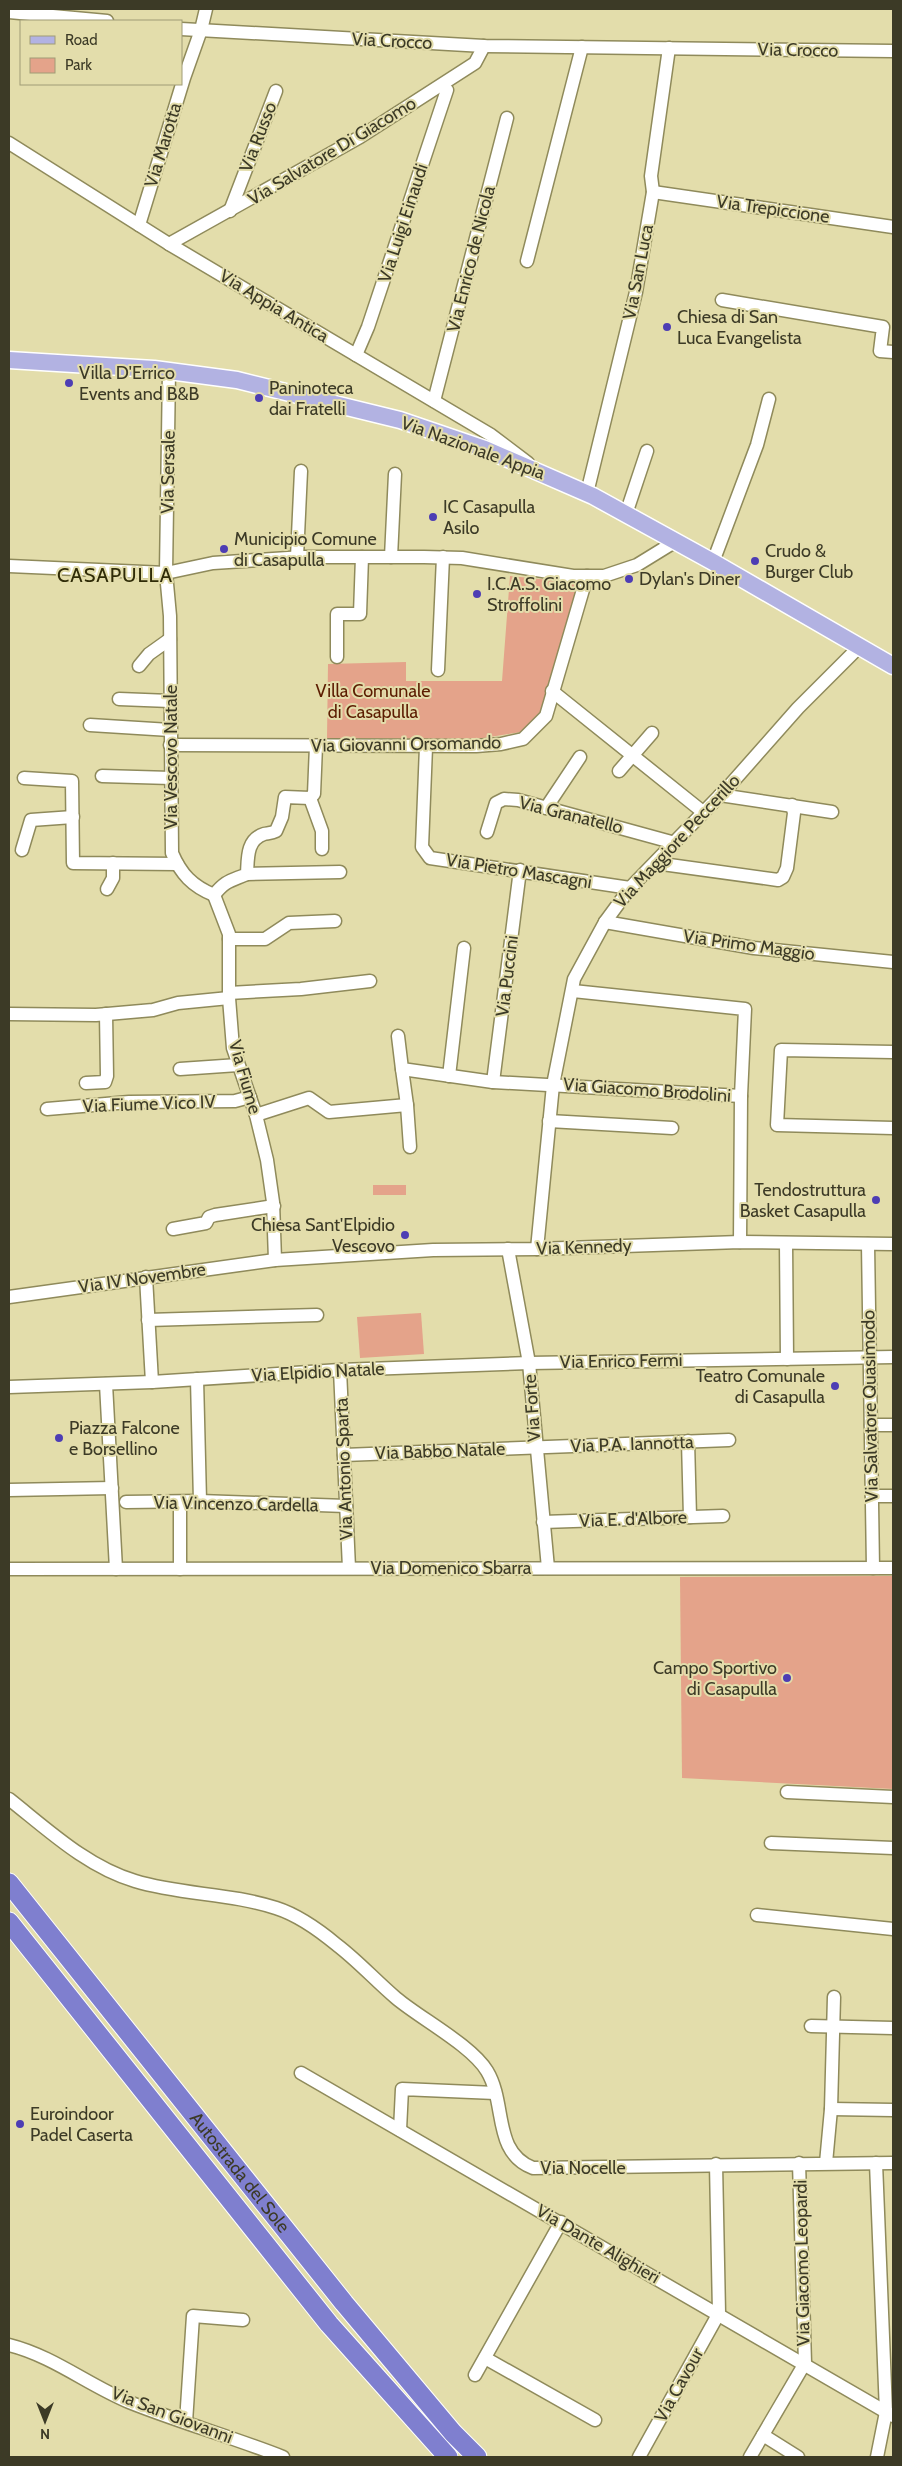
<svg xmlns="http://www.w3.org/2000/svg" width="902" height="2466" viewBox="0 0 902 2466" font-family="Cabin,sans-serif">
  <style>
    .green { fill: #e4a38a }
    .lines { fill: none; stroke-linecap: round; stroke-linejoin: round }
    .minor-casing { stroke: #8f8a5b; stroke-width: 15 }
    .major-casing { stroke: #fff; stroke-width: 19 }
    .highway-casing { stroke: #fff; stroke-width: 21 }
    .minor { stroke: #fff; stroke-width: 12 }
    .major { stroke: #b2b2e2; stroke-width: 16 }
    .highway { stroke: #7f7fcf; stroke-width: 19 }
    .poi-dot { fill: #4d3db4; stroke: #e3ddab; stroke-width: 2 }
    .labels { text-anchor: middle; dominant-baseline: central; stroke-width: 4; stroke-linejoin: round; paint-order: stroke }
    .street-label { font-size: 18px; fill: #3c3a26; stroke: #e3ddab }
    .poi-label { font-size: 18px; fill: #3c3a26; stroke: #e3ddab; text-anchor: start }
    .park-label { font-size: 18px; fill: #5b1c00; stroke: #e3ddab }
    .quarter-label { font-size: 20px; letter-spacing: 1px; fill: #2f2b07; stroke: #e3ddab }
  </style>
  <rect width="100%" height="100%" fill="#e3ddab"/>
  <g class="green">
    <path d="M510,576L580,583L540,712L521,732L477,739L327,738L328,664L406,662V681H502Z"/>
    <rect x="373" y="1185" width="33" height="10"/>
    <path d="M421,1313L424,1354L360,1358L357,1317Z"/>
    <path d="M893,1576V1789L682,1778L680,1577Z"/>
  </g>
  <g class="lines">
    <defs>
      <g id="minor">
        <path d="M9,12L107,21"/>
        <path d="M181,29L484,46L893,51"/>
        <path d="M9,143L169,244L491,435L528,463"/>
        <path d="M653,192L893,227"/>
        <path d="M230,211L276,91"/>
        <path d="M139,225L184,78L201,30L206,9"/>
        <path d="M169,244L360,137L475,63L484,46"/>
        <path d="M527,261L582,47"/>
        <path d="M722,300L883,327L880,351L893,352"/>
        <path d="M356,355L368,327L447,90"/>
        <path d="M169,370L166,573L170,616L172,853C181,874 192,886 214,895"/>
        <path d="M434,401L507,118"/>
        <path d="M587,493L636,292L653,192L651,176L669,48"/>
        <path d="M626,514L647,451"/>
        <path d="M297,557L301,471"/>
        <path d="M391,557L395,474"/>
        <path d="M713,562L757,445L769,399"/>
        <path d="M9,566L166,573L213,563L303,557H424L462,558L573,576H604L637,565L676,541"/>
        <path d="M337,657V614H360L362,557"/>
        <path d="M139,666L149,654L170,639"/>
        <path d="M438,670L443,557"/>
        <path d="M552,691L703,812"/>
        <path d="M119,699L170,701"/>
        <path d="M90,725L170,730"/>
        <path d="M170,745L476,746L501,744L523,739L546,716L587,576"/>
        <path d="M426,747L422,847L430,858L630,888"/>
        <path d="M619,771L652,733"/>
        <path d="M102,776L171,778"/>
        <path d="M24,778L72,781L73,863L177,864"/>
        <path d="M720,795L832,812"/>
        <path d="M310,798L322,831V849"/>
        <path d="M546,808L580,757"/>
        <path d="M487,832L496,803L504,799L518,800L675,843"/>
        <path d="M22,850L31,820L73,817"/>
        <path d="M655,863L778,880L783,877L787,868L794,813L792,805"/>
        <path d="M247,874L340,872"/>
        <path d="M107,889L113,878V863"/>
        <path d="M214,895L229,934V998L233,1048L256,1115L267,1160L273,1202L275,1260"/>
        <path d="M214,895C226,880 231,881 247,874C248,859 246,840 264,834C269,833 272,833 276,831L282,817L285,797L310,798L314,794L316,746"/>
        <path d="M605,922L754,948L893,962"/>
        <path d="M229,939H265L289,923L335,921"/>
        <path d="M573,991L745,1009L741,1096L740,1242"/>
        <path d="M229,993L301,989L370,981"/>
        <path d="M9,1014L96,1015L153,1010L178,1003L229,998"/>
        <path d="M398,1036L402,1069L493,1082L741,1096"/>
        <path d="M893,1052L781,1050L777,1125L893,1128"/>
        <path d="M180,1069L238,1065"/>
        <path d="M402,1069L407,1105L410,1147"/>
        <path d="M449,1076L464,948"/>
        <path d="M493,1082L520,870"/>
        <path d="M86,1083L105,1082L107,1076L106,1014"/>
        <path d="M47,1109L129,1102L235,1101L250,1097"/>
        <path d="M256,1115L309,1098L329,1112L407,1105"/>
        <path d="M549,1121L672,1128"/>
        <path d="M173,1229L206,1223L209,1217L215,1215L274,1206"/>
        <path d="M786,1243L787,1359"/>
        <path d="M868,1244L873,1568"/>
        <path d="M508,1249L529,1363L548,1568"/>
        <path d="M537,1249L553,1085L574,979L605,922L630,888L730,785L798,708L859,647"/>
        <path d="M146,1277L152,1382"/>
        <path d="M9,1297L275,1260L433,1250L537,1249L740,1242L893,1244"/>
        <path d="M148,1320L317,1315"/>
        <path d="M340,1370L349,1568"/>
        <path d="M197,1379L200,1501"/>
        <path d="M106,1384L116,1569"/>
        <path d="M9,1387L152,1382L340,1370L529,1363L893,1357"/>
        <path d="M871,1425H893"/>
        <path d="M688,1441L690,1517"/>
        <path d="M344,1455L729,1440"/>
        <path d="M9,1490L112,1488"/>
        <path d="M872,1496H893"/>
        <path d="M126,1502L200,1501L346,1506"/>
        <path d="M543,1522L723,1516"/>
        <path d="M9,1569L893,1568"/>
        <path d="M180,1569V1502"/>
        <path d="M787,1792L893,1797"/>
        <path d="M9,1799C47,1829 87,1867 135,1881C181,1895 230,1893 276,1908C298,1915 319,1930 337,1945C358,1961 376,1981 396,1998C421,2019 471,2045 487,2071C507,2104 492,2152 533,2168L893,2163"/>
        <path d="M771,1843L893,1848"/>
        <path d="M757,1915L893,1929"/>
        <path d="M811,2026L893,2028"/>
        <path d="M301,2073L893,2416"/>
        <path d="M831,2109L893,2110"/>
        <path d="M400,2130L402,2089L495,2093"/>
        <path d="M826,2163L831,2109L834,1997"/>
        <path d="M876,2163L886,2412L877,2457"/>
        <path d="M9,2345C53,2356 88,2385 129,2402C179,2422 232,2437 283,2457"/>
        <path d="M485,2358L595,2420"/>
        <path d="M475,2375L561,2222"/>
        <path d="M186,2422L193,2316L243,2320"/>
        <path d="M763,2435L798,2457"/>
        <path d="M639,2457L719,2313L716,2164"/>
        <path d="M750,2457L805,2363L799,2163"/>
      </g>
      <path id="major" d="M9,360L154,369L237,380L400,420L485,449L593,496L713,562L893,666"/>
      <g id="highway">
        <path id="s1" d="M9,1883L344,2303L453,2433L477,2457"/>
        <path d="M9,1922L329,2324L448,2457"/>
      </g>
    </defs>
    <use href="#minor" class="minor-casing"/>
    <use href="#major" class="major-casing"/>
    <use href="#highway" class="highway-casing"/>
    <use href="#minor" class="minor"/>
    <use href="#major" class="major"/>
    <use href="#highway" class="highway"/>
  </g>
  <g class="poi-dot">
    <circle cx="667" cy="327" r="5"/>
    <circle cx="69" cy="383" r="5"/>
    <circle cx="259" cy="398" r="5"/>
    <circle cx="433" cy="517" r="5"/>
    <circle cx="224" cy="549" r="5"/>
    <circle cx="755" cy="561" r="5"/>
    <circle cx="629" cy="579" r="5"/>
    <circle cx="477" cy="594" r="5"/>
    <circle cx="876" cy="1200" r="5"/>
    <circle cx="405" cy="1235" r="5"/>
    <circle cx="835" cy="1386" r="5"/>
    <circle cx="59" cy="1438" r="5"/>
    <circle cx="787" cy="1678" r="5"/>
    <circle cx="20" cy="2124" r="5"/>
  </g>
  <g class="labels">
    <g class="street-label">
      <text transform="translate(392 41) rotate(3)">Via Crocco</text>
      <text transform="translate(798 50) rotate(1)">Via Crocco</text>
      <text transform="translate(258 137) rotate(-69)">Via Russo</text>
      <text transform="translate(163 145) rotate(-73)">Via Marotta</text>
      <text transform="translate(332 151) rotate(-31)">Via Salvatore Di Giacomo</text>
      <text transform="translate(773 209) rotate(8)">Via Trepiccione</text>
      <text transform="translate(403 223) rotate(-72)">Via Luigi Einaudi</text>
      <text transform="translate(471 259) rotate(-76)">Via Enrico de Nicola</text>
      <text transform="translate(638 272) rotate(-79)">Via San Luca</text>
      <text transform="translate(274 306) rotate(31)">Via Appia Antica</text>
      <text transform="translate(473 448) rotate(20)">Via Nazionale Appia</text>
      <text transform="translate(168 472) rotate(-89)">Via Sersale</text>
      <text transform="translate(406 744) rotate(-1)">Via Giovanni Orsomando</text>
      <text transform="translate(171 757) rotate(-90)">Via Vescovo Natale</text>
      <text transform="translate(571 815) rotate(14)">Via Granatello</text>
      <text transform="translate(677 841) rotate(-47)">Via Maggiore Peccerillo</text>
      <text transform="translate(519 871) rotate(9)">Via Pietro Mascagni</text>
      <text transform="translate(749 945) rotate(8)">Via Primo Maggio</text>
      <text transform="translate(507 976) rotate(-83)">Via Puccini</text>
      <text transform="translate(245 1077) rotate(74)">Via Fiume</text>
      <text transform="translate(647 1090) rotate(4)">Via Giacomo Brodolini</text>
      <text transform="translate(149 1104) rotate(-2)">Via Fiume Vico IV</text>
      <text transform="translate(584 1247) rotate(-2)">Via Kennedy</text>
      <text transform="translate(142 1278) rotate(-8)">Via IV Novembre</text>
      <text transform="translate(621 1361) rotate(-1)">Via Enrico Fermi</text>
      <text transform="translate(318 1372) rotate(-3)">Via Elpidio Natale</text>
      <text transform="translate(870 1406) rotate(-91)">Via Salvatore Quasimodo</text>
      <text transform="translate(532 1408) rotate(-94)">Via Forte</text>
      <text transform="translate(632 1444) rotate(-2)">Via P.A. Iannotta</text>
      <text transform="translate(440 1451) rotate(-2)">Via Babbo Natale</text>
      <text transform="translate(344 1469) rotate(-92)">Via Antonio Sparta</text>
      <text transform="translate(236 1504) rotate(1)">Via Vincenzo Cardella</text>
      <text transform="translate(633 1519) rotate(-2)">Via E. d'Albore</text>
      <text x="451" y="1568">Via Domenico Sbarra</text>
      <text x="583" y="2168">Via Nocelle</text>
      <text stroke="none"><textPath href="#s1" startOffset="370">Autostrada del Sole</textPath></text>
      <text transform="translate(598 2244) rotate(30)">Via Dante Alighieri</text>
      <text transform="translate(802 2263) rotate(-91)">Via Giacomo Leopardi</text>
      <text transform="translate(679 2385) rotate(-61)">Via Cavour</text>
      <text transform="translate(172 2415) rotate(21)">Via San Giovanni</text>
    </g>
    <g class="poi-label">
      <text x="677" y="317">Chiesa di San<tspan x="677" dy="21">Luca Evangelista</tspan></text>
      <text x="79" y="373">Villa D'Errico<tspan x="79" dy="21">Events and B&amp;B</tspan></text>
      <text x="269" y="388">Paninoteca<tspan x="269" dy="21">dai Fratelli</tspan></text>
      <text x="443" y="507">IC Casapulla<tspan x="443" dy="21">Asilo</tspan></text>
      <text x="234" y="539">Municipio Comune<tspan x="234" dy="21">di Casapulla</tspan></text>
      <text x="765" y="551">Crudo &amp;<tspan x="765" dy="21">Burger Club</tspan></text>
      <text x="639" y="579">Dylan's Diner</text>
      <text x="487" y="584">I.C.A.S. Giacomo<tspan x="487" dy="21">Stroffolini</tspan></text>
      <text x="866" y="1190" text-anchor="end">Tendostruttura<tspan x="866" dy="21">Basket Casapulla</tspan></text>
      <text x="395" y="1225" text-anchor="end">Chiesa Sant'Elpidio<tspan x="395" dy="21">Vescovo</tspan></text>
      <text x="825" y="1376" text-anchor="end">Teatro Comunale<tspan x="825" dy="21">di Casapulla</tspan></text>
      <text x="69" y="1428">Piazza Falcone<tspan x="69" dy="21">e Borsellino</tspan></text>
      <text x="777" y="1668" text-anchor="end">Campo Sportivo<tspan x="777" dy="21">di Casapulla</tspan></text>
      <text x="30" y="2114">Euroindoor<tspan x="30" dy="21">Padel Caserta</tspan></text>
    </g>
    <g class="park-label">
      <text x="373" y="691">Villa Comunale<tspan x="373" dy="21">di Casapulla</tspan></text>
    </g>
    <g class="quarter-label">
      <text x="115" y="575">CASAPULLA</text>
    </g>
  </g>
  <rect width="902" height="2466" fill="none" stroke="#3c3a26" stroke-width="20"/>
  <rect x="20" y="20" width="162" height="65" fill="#e3ddab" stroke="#a09c76"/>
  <rect x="30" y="36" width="25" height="8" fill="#b2b2e2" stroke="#a09c76"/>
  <text x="65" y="45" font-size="15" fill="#3c3a26">Road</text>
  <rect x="30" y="58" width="25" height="15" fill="#e4a38a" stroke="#a09c76"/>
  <text x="65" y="70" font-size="15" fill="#3c3a26">Park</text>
  <g transform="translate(45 2421) rotate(180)" stroke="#e3ddab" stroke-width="4" paint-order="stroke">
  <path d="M0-4L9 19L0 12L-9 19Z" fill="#3c3a26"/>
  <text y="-8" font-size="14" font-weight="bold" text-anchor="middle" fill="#3c3a26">N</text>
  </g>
</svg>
